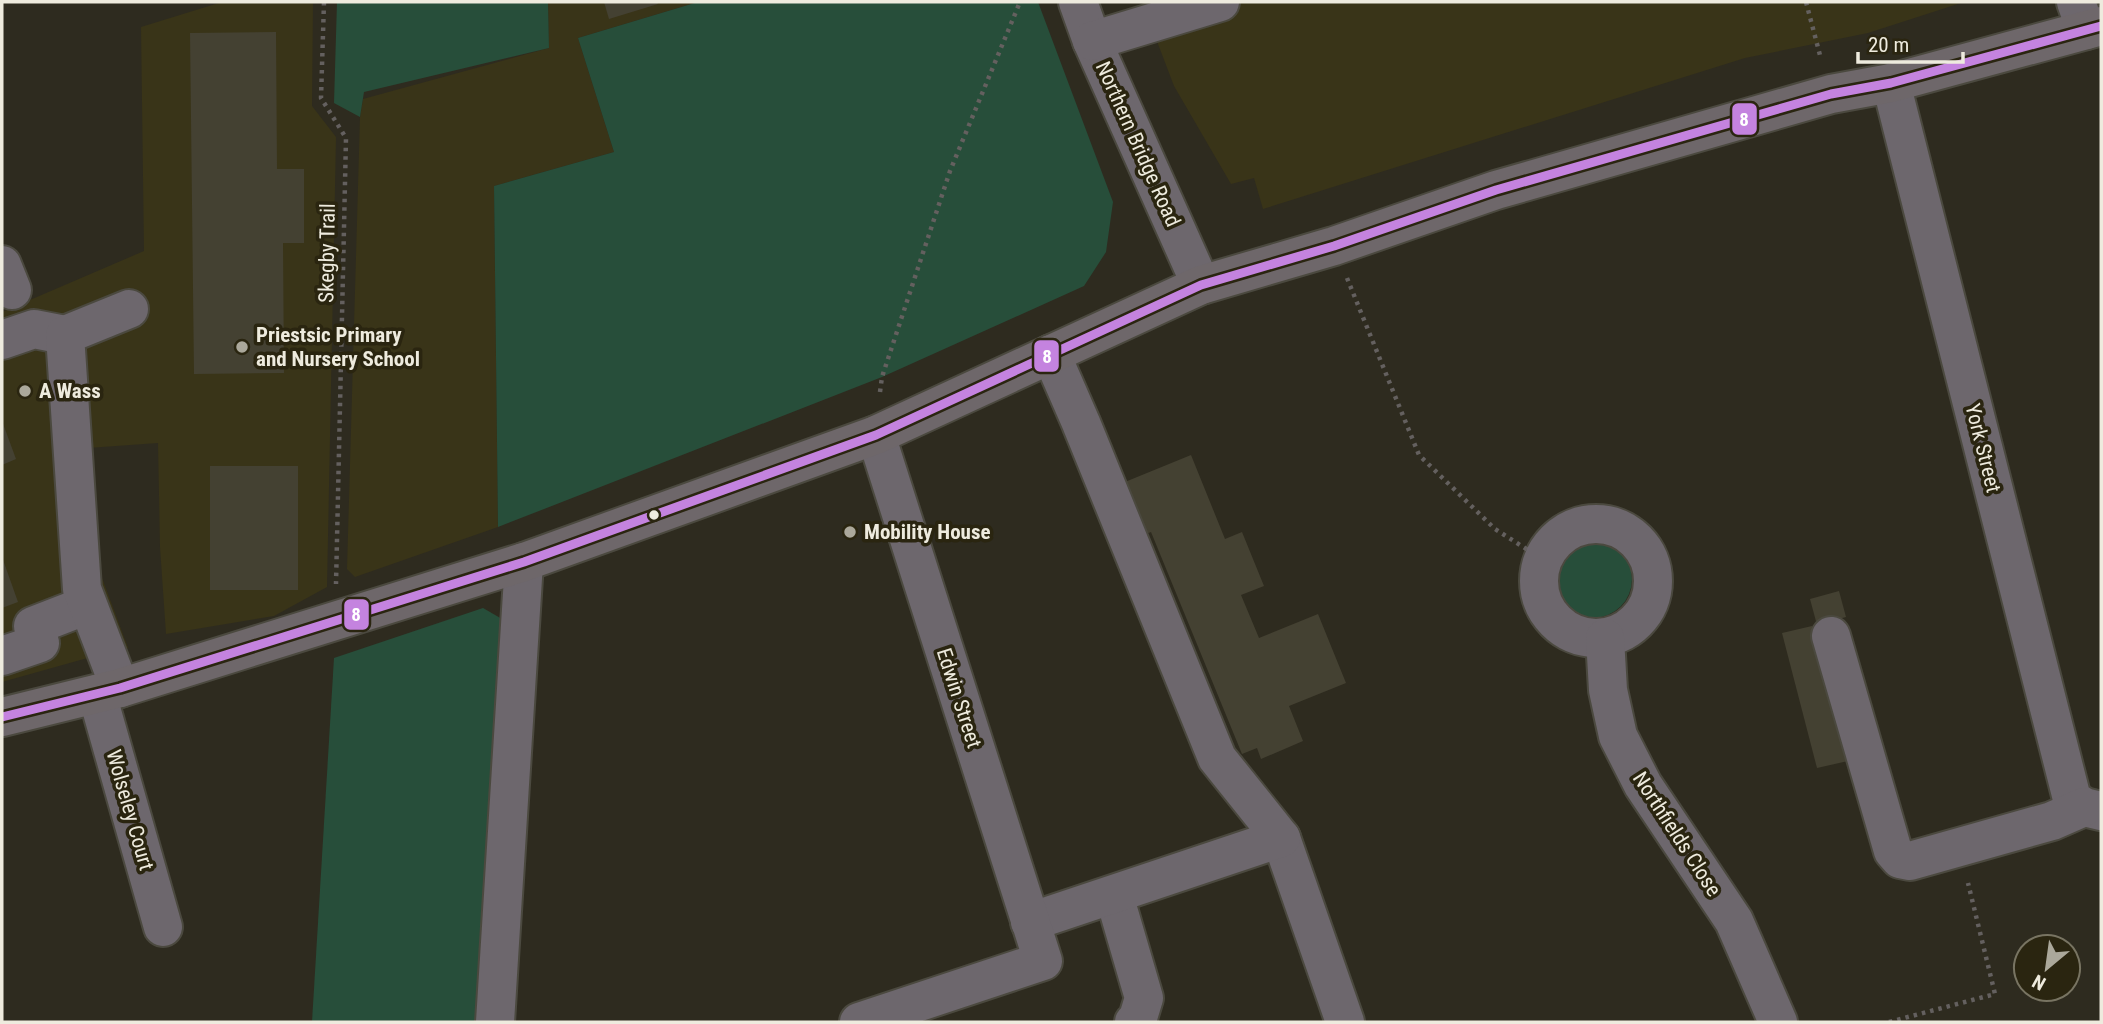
<svg xmlns="http://www.w3.org/2000/svg" width="2103" height="1024" viewBox="0 0 2103 1024" font-family="'Roboto Condensed',sans-serif">
  <style>
    .built { fill: #393418 }
    .green { fill: #274e3a }
    .building { fill: #444132 }
    .lines { fill: none; stroke-linecap: round; stroke-linejoin: round }
    .minor-casing { stroke: #4b493f; stroke-width: 42 }
    .major-casing { stroke: #4b493f; stroke-width: 42 }
    .path { stroke: #64605f; stroke-width: 4.5; stroke-dasharray: 3.5 5; stroke-linecap: butt }
    .minor { stroke: #6d676d; stroke-width: 38 }
    .major { stroke: #6e676a; stroke-width: 38 }
    .bus-1-casing { stroke: #2a2510; stroke-width: 14 }
    .bus-1 { stroke: #c483df; stroke-width: 9 }
    .poi-dot { fill: #aba89b; stroke: #2a2510; stroke-width: 2.5 }
    .bus-dot { fill: #eeebde; stroke: #2a2510; stroke-width: 2.5 }
    .labels { text-anchor: middle; dominant-baseline: central; stroke-width: 7; stroke-linejoin: round; paint-order: stroke }
    .street-label { font-size: 21px; fill: #eeebde; stroke: #2a2510 }
    .poi-label { font-size: 21px; font-weight: bold; fill: #eeebde; stroke: #2a2510; text-anchor: start }
    .line-badge { stroke: #2a2510; stroke-width: 2.5 }
    .badge-label { font-size: 19px; text-anchor: middle; font-weight: bold; fill: #fff }
  </style>
  <rect width="100%" height="100%" fill="#2e2b1f"/>
  <g class="built">
    <path d="M222,2H313L312,106L336,137L327,587L274,616L166,634L160,547L158,443L88,448L102,578L128,648L91,657L2,682V312L144,251L141,27Z"/>
    <path d="M548,2H698L578,38L614,152L494,186L498,527L355,577L347,569L360,117L363,99L549,48Z"/>
    <path d="M1142,2H1964L1868,33L1745,58L1263,209L1254,178L1231,184L1174,86Z"/>
  </g>
  <g class="green">
    <path d="M337,2H548L549,48L364,92L360,117L334,103Z"/>
    <path d="M698,2H1038L1113,202L1106,252L1084,286L882,377L498,527L494,186L614,152L578,38Z"/>
    <circle cx="1593" cy="579" r="39"/>
    <path d="M483,608L502,619L480,1022H312L334,658Z"/>
  </g>
  <g class="building">
    <path d="M604,2H657L658,4L609,19Z"/>
    <path d="M276,32L277,169H304V243H283L284,373L194,374L190,33Z"/>
    <path d="M2,421L16,459L2,465Z"/>
    <path d="M1191,455L1225,539L1242,532L1264,586L1241,595L1259,638L1318,614L1346,683L1289,706L1303,741L1261,759L1257,748L1242,754L1151,532L1141,536L1120,484Z"/>
    <rect x="210" y="466" width="88" height="124"/>
    <path d="M2,557L18,602L2,608Z"/>
    <path d="M1839,591L1846,617L1817,625L1810,599Z"/>
    <path d="M1812,626L1848,761L1817,768L1782,633Z"/>
  </g>
  <g class="lines">
    <defs>
      <g id="minor">
        <path d="M1078,2L1092,41L1201,285"/>
        <path d="M2076,2L2086,30"/>
        <path d="M1092,41L1220,2"/>
        <path d="M1891,83L2072,799L2084,807L2101,811"/>
        <path d="M2,265L12,290"/>
        <path d="M2,340L34,329L65,335"/>
        <circle cx="1596" cy="581" r="57"/>
        <path d="M1831,636L1893,851L1900,859L1910,861L2052,821L2084,807"/>
        <path d="M1605,638L1608,690L1618,736L1643,785L1734,921L1778,1022"/>
        <path d="M2,656L40,643L33,626L87,605"/>
        <path d="M120,688L82,589L65,335L129,309"/>
        <path d="M97,694L163,927"/>
        <path d="M1281,838L1345,1022"/>
        <path d="M1114,895L1144,998L1137,1021L1134,1022"/>
        <path d="M1030,922L1281,838L1217,758L1081,423L1051,354"/>
        <path d="M495,1022L524,562"/>
        <path d="M859,1022L1043,961L876,435"/>
      </g>
      <path id="major" d="M2,717L120,688L524,562L876,435L1201,285L1334,246L1496,190L1831,94L1891,83L2101,26"/>
    </defs>
    <use href="#minor" class="minor-casing"/>
    <use href="#major" class="major-casing"/>
    <g class="path">
      <path d="M324,2L321,98L346,138L336,584"/>
      <path d="M1806,2L1821,59"/>
      <path d="M1347,278L1419,455L1495,529L1542,559"/>
      <path d="M880,392L882,377L950,171L1020,2"/>
      <path d="M1889,1022L1995,994L1968,883"/>
    </g>
    <use href="#minor" class="minor"/>
    <use href="#major" class="major"/>
    <defs>
      <path id="bus-1" d="M2,717L120,688L524,562L876,435L1201,285L1334,246L1496,190L1831,94L1891,83L2101,26"/>
    </defs>
    <use href="#bus-1" class="bus-1-casing"/>
    <use href="#bus-1" class="bus-1"/>
  </g>
  <g class="poi-dot">
    <circle cx="242" cy="347" r="7"/>
    <circle cx="25" cy="391" r="7"/>
    <circle cx="850" cy="532" r="7"/>
  </g>
  <circle class="bus-dot" cx="654" cy="515" r="6"/>
  <g class="labels">
    <g class="street-label">
      <text transform="translate(1138 144) rotate(66)">Northern Bridge Road</text>
      <text transform="translate(327 253) rotate(-89)">Skegby Trail</text>
      <text transform="translate(1983 448) rotate(76)">York Street</text>
      <text transform="translate(959 698) rotate(72)">Edwin Street</text>
      <text transform="translate(130 810) rotate(74)">Wolseley Court</text>
      <text transform="translate(1677 834) rotate(57)">Northfields Close</text>
    </g>
    <g class="poi-label">
      <text x="256" y="335">Priestsic Primary<tspan x="256" dy="24">and Nursery School</tspan></text>
      <text x="39" y="391">A Wass</text>
      <text x="864" y="532">Mobility House</text>
    </g>
  </g>
  <g class="line-badge">
    <rect x="1731" y="102" width="27" height="34" rx="7" fill="#c483df"/>
    <rect x="1033" y="339" width="27" height="34" rx="7" fill="#c483df"/>
    <rect x="343" y="598" width="27" height="33" rx="7" fill="#c483df"/>
  </g>
  <g class="badge-label">
    <text x="1744" y="126">8</text>
    <text x="1047" y="363">8</text>
    <text x="356" y="621">8</text>
  </g>
  <rect width="2103" height="1024" fill="none" stroke="#eeebde" stroke-width="7"/>
  <g transform="translate(2047 968) rotate(209)"><circle r="33" fill="#2a2510" stroke="#787462" stroke-width="2"/>
  <path d="M0-5L12 26L0 18L-12 26Z" fill="#aba89b"/>
  <text y="-10" font-size="19" font-weight="bold" text-anchor="middle" fill="#eeebde">N</text>
  </g>
  <path d="M1858 52v10h105v-10" fill="none" stroke="#eeebde" stroke-width="3.5"/>
  <text x="1868" y="52" font-size="21" fill="#eeebde" stroke="#2a2510" stroke-width="5" paint-order="stroke">20 m</text>
</svg>
